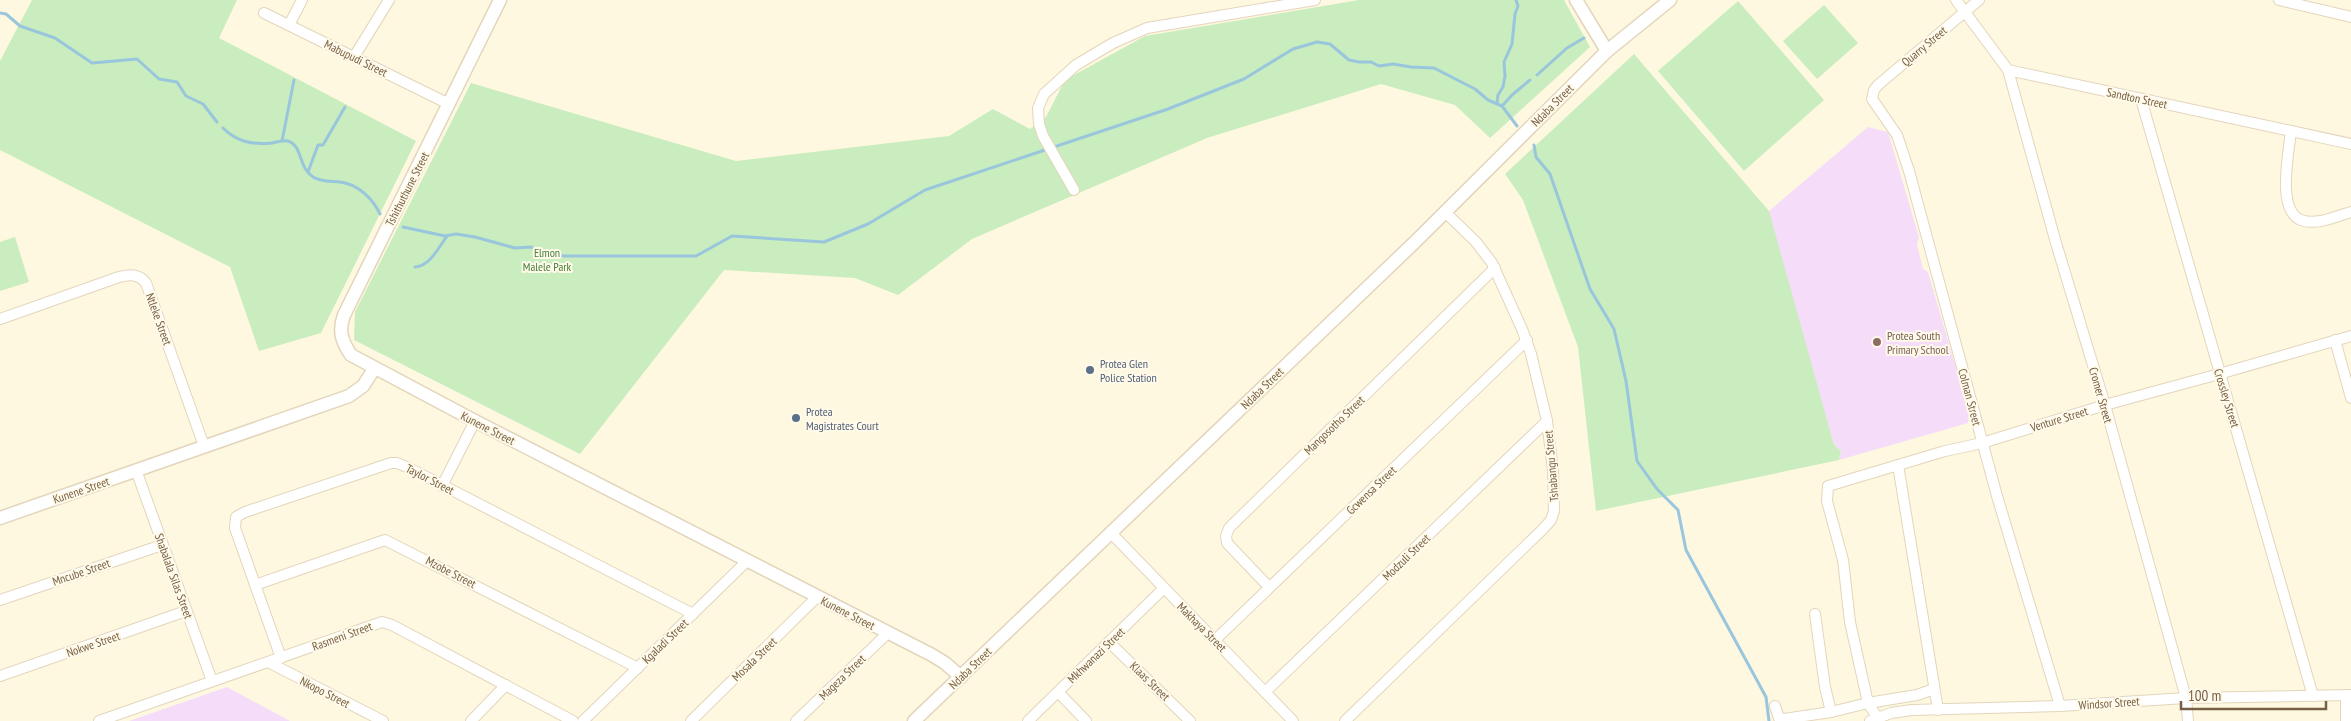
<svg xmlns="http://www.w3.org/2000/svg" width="2351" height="721" viewBox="0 0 2351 721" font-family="'PT Sans Narrow',sans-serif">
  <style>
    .education { fill: #f5ddfa }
    .green { fill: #c9edbe }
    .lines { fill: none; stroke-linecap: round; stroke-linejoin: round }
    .stream { stroke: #99c6dc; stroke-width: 3 }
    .minor-casing { stroke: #e3d5bb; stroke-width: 12 }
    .tertiary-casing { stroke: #e3d5bb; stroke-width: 15 }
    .minor { stroke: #fff; stroke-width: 10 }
    .tertiary { stroke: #fff; stroke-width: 12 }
    .education-dot { fill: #8d6e63; stroke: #fffae9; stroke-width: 2 }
    .service-dot { fill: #5c6f8a; stroke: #fffae9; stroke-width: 2 }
    .labels { text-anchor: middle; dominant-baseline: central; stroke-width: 4; stroke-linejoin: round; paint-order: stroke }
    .street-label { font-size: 12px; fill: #776045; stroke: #fffae9 }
    .park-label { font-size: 12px; fill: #447f3c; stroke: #fffae9 }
    .education-label { font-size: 12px; fill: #785e54; stroke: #fffae9; text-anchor: start }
    .service-label { font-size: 12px; fill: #4e5e75; stroke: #fffae9; text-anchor: start }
  </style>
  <rect width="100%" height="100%" fill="#fef8e0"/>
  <g class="education">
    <path d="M1868,127L1888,132L1919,237L1917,245L1923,269L1928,272L1969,413L1968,423L1839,460L1841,451L1834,445L1768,214L1769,211Z"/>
    <path d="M227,687L290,721H129Z"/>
  </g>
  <g class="green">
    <path d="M32,0H237L219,38L416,141L321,333L259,351L230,267L0,150V61Z"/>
    <path d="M1359,0H1564L1590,47L1490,138L1455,105L1381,84L1207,138L972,239L898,295L855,278L724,270L580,454L354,340L355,312L471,83L736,161L949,136L993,109L1030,129L1046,117L1065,80L1145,36Z"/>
    <path d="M1738,1L1824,100L1744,171L1658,71Z"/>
    <path d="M1824,5L1858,43L1817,79L1783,41Z"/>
    <path d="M1634,54L1769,211L1834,445L1841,451L1839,460L1596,511L1578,347L1523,200L1505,174Z"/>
    <path d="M15,237L29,282L0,291V242Z"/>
  </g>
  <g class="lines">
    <g class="stream">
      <path d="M0,13L6,14L20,26L55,38L92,63L137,59L159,79L177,82L186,96L203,104L217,122"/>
      <path d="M1537,75L1567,48L1584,38"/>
      <path d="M1497,103L1498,95L1503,87L1505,76L1504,62L1512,44L1515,14L1518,6L1516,0"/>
      <path d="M1502,106L1512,95L1530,80"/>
      <path d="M223,128C237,142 253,145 272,143C277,142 283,140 288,141C303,146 298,167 313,177C321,182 331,181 340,182C358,184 373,199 380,214"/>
      <path d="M282,141L294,80"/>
      <path d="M1534,145L1536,157L1550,174L1590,289L1614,329L1626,381L1637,461L1657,489L1678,510L1686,550L1766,697L1769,721"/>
      <path d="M308,172L318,145H323L345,107"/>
      <path d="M403,227L445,236L456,234L475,237L515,248L531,247L546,254L565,256H696L732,236L824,242L868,224L925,190L1168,109L1244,79L1293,49L1317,42L1330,44L1349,60L1359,62H1371L1379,66L1393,64L1411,67L1434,68L1475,89L1488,100L1502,106L1517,126"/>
      <path d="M415,267C430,266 439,247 447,236"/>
    </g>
    <defs>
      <g id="minor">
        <path d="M1956,0L2008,70L2056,243L2105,405L2186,698L2188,721"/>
        <path d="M1979,0L1878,85L1874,90L1872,99L1897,135L1909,171L1997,496L2060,706"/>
        <path d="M2279,0L2351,17"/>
        <path d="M264,13L449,104"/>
        <path d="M289,25L302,0"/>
        <path d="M354,57L389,0"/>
        <path d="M2008,70L2351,144"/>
        <path d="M2141,99L2313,696"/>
        <path d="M2291,131C2289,152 2276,210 2301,220C2316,226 2337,216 2351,212"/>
        <path d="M1074,190L1043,136L1039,124L1038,108L1044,94L1076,65L1113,43L1147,28L1315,0"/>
        <path d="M0,319L119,277C130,274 139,274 146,283L204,446"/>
        <path d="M2335,340L2351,398"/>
        <path d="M1898,465L1938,710"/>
        <path d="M136,470L212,681"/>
        <path d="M442,486L475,421"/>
        <path d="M1111,533L1293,721"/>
        <path d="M255,585L385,540L638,668"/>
        <path d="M1269,587L1227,543L1226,536L1229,528L1495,268"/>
        <path d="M0,600L162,545"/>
        <path d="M1815,614L1825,687L1831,712L1868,703L1917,695L1934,689"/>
        <path d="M1215,640L1527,340"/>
        <path d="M1109,642L1190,721"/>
        <path d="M281,658L235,528L236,517L245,512L391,463H397L409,468L693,614"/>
        <path d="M268,662L383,721"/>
        <path d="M0,676L186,611"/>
        <path d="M1058,692L1086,721"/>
        <path d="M1265,692L1547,421"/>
        <path d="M2346,696V721"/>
        <path d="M1775,706L1779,718L1784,719L1831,712"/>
        <path d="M1877,717L1868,703L1850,622L1843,560L1827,501L1828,486L1945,451L1982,443L2105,405L2219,374L2351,336"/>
        <path d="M99,721L382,622L392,625L573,721"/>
        <path d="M471,721L506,685"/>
        <path d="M583,721L747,561"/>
        <path d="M691,721L817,597"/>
        <path d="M796,721L888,633"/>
        <path d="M1028,721L1163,589"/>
        <path d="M1345,721L1543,529L1551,520L1554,511L1553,470L1547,421L1531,354L1522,329L1492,263L1476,242L1445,212"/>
        <path d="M1870,721L1891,713L1912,710L2060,706L2186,698L2351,695"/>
      </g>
      <g id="tertiary">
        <path d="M500,0L344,315C338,331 342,342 351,355L475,421L932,655L945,663L961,677"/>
        <path d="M1576,0L1607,51"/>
        <path d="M0,518L349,396L363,386L374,369"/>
        <path d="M914,721L1416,241L1607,51L1670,0"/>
      </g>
    </defs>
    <use href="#minor" class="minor-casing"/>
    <use href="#tertiary" class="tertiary-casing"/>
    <use href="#minor" class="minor"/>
    <use href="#tertiary" class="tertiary"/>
  </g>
  <circle class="education-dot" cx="1877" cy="342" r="5"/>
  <g class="service-dot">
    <circle cx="1090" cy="370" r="5"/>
    <circle cx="796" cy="418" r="5"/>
  </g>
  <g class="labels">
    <g class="street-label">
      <text transform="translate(1924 46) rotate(-40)">Quarry Street</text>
      <text transform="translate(356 58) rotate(26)">Mabupudi Street</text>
      <text transform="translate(2137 98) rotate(12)">Sandton Street</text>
      <text transform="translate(1552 105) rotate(-45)">Ndaba Street</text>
      <text transform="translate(407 189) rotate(-63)">Tshithuthune Street</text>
      <text transform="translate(159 319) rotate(70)">Ntleke Street</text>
      <text transform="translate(1262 388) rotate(-44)">Ndaba Street</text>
      <text transform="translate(2101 395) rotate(74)">Cromer Street</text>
      <text transform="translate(1970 397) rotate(75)">Colman Street</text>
      <text transform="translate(2227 398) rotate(73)">Crossley Street</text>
      <text transform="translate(2059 419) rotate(-17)">Venture Street</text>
      <text transform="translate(1334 425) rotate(-44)">Mangosotho Street</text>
      <text transform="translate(488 428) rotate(27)">Kunene Street</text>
      <text transform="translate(1551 466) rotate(-95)">Tshabangu Street</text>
      <text transform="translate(430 479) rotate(27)">Taylor Street</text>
      <text transform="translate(81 490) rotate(-19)">Kunene Street</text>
      <text transform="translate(1371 490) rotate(-44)">Gcwensa Street</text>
      <text transform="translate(1406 557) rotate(-44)">Modzuli Street</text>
      <text transform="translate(81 572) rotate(-19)">Mncube Street</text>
      <text transform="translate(451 572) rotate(27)">Mzobe Street</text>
      <text transform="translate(174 576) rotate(70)">Shabalala Silas Street</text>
      <text transform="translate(848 613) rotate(27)">Kunene Street</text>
      <text transform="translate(1202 627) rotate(45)">Makhaya Street</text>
      <text transform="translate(342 636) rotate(-20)">Rasmeni Street</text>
      <text transform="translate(665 641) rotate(-44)">Kgaladi Street</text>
      <text transform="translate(93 644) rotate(-19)">Nokwe Street</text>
      <text transform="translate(1096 655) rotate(-44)">Mkhwanazi Street</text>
      <text transform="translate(754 659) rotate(-44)">Mosala Street</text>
      <text transform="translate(970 668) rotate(-44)">Ndaba Street</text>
      <text transform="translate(842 677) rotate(-44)">Mageza Street</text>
      <text transform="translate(1150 681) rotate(44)">Klaas Street</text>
      <text transform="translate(325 692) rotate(27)">Nkopo Street</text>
      <text transform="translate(2109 703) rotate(-4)">Windsor Street</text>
    </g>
    <g class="park-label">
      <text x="547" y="252">Elmon<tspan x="547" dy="14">Malele Park</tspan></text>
    </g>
    <g class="education-label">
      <text x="1887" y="335">Protea South<tspan x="1887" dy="14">Primary School</tspan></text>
    </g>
    <g class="service-label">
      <text x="1100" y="363">Protea Glen<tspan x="1100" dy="14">Police Station</tspan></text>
      <text x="806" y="411">Protea<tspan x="806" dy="14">Magistrates Court</tspan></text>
    </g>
  </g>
  <path d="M2181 701v8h145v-8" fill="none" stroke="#776045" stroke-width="2.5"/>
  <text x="2188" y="701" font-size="15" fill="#776045" stroke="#fffae9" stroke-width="4" paint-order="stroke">100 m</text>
</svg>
